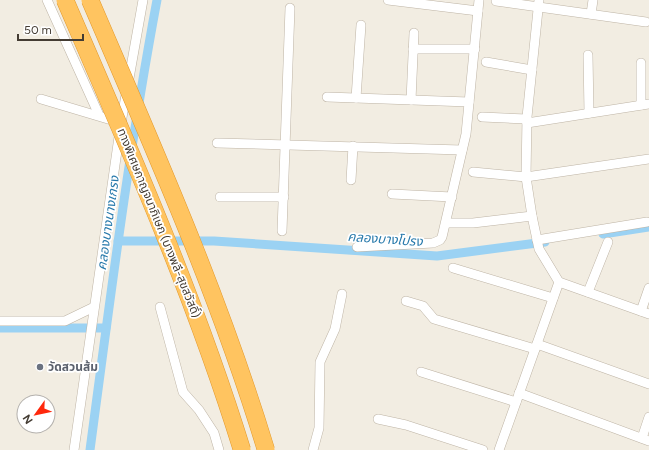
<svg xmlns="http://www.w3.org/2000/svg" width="649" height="450" viewBox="0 0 649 450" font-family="Figtree,'Noto Sans Thai',sans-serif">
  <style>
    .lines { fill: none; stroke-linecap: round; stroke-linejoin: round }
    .canal { stroke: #9bd2f3; stroke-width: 9 }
    .minor-casing { stroke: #beb4a5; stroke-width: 10 }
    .minor { stroke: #fff; stroke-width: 9 }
    .motorway-bridge-casing { stroke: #e3982b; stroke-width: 18; stroke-linecap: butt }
    .motorway-bridge { stroke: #ffc460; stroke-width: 17 }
    .worship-dot { fill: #6b7280; stroke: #fff; stroke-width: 1.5 }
    .labels { text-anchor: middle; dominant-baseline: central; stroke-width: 3.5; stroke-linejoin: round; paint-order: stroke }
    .street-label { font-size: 12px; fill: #443c33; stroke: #fff }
    .worship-label { font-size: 12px; font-weight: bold; fill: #5b616d; stroke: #fff; text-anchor: start }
    .water-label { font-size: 13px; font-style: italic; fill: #2779ab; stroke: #fff }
  </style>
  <rect width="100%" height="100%" fill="#f2ede2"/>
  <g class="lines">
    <g class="canal">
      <path d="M603,234L649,227"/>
      <path d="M118,241H214L437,256L545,242"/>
      <path d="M0,328H106"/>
      <path d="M90,450C110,300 129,149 157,0"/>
    </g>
    <defs>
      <g id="minor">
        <path d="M47,0L99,115"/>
        <path d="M388,0L478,11"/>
        <path d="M496,1L646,22"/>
        <path d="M591,14L593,0"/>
        <path d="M413,49H475"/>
        <path d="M588,55L589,113"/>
        <path d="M486,62L532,70"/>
        <path d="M641,63V105"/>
        <path d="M327,97L469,102"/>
        <path d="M356,98L361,25"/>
        <path d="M41,99L118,122"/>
        <path d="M411,100L414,33"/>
        <path d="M482,117L527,119"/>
        <path d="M527,123L649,104"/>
        <path d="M217,143L462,150"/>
        <path d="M473,172L526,177L649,159"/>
        <path d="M351,180L353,146"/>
        <path d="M392,194L452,197"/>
        <path d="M220,197H284"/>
        <path d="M446,223H473L532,216"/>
        <path d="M282,231L290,8"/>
        <path d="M537,240L647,222"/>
        <path d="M357,247L433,243L440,240L442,237L466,134L479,0"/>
        <path d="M453,268L553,298"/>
        <path d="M559,282L649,314"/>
        <path d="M588,292L608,242"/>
        <path d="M406,301L423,306L434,319L535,349"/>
        <path d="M160,307L183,392L199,410L214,433L219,450"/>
        <path d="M641,311L649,288"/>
        <path d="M0,321H65L94,307"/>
        <path d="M537,344L649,384"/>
        <path d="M421,372L516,402"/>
        <path d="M519,393L649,441"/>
        <path d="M378,419L406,425L483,450"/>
        <path d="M642,438L649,417"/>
        <path d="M74,450L121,123L143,0"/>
        <path d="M313,450L319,428L320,362L335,329L342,294"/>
        <path d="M499,450L559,282L539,249L532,216L526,177L527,117L539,0"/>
      </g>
    </defs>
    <use href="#minor" class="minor-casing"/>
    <use href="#minor" class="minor"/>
    <defs>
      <g id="motorway-bridge">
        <path d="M65,0C129,148 194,295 242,450"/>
        <path d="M90,0C154,149 219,295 266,450"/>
      </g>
    </defs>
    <use href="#motorway-bridge" class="motorway-bridge-casing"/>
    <use href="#motorway-bridge" class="motorway-bridge"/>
  </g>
  <circle class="worship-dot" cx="40" cy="367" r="4"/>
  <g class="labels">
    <g class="street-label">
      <text transform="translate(159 223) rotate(68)">ทางพิเศษกาญจนาภิเษก (บางพลี-สุขสวัสดิ์)</text>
    </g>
    <g class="worship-label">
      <text x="48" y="367">วัดสวนส้ม</text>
    </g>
    <g class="water-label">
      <text transform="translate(108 223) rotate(-82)">คลองบางนางเกรง</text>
      <text transform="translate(385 239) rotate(4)">คลองบางโปรง</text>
    </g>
  </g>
  <g transform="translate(36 414) rotate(237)"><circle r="19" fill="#ffffff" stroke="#b4b1ad"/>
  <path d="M0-3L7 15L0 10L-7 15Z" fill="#ff280c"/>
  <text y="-6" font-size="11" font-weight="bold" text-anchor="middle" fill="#443c33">N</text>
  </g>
  <path d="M18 34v6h65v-6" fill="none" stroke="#443c33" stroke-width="2"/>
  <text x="24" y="34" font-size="12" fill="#443c33" stroke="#ffffff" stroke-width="3" paint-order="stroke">50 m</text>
</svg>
